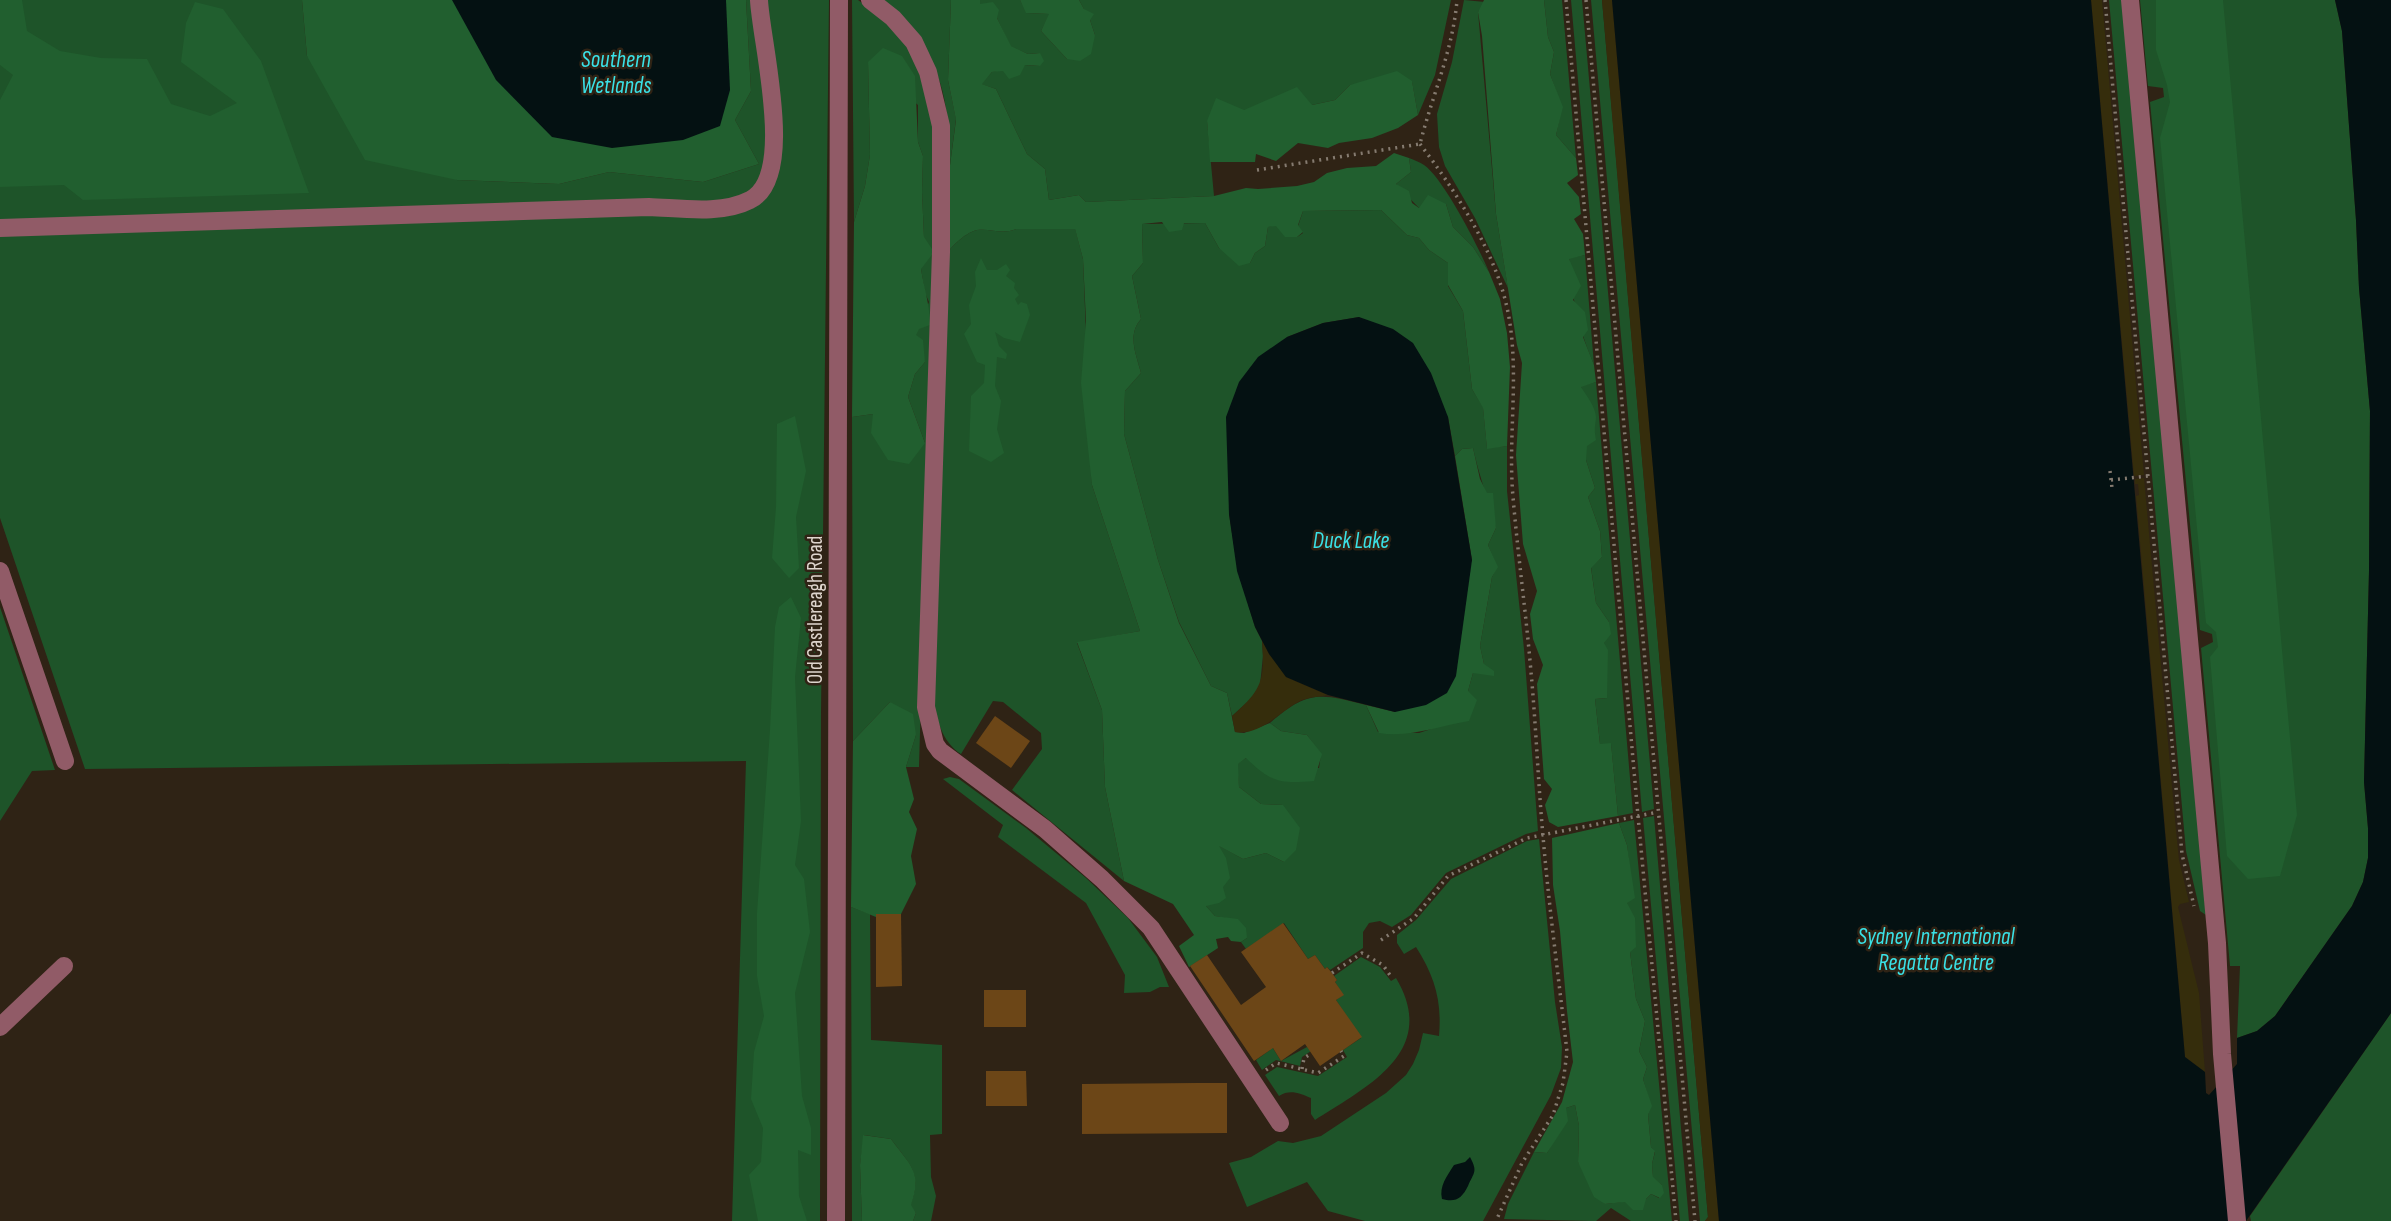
<svg xmlns="http://www.w3.org/2000/svg" width="2391" height="1221" viewBox="0 0 2391 1221" font-family="'Sofia Sans Condensed',sans-serif">
  <style>
    .green { fill: #1e5429 }
    .forest { fill: #215f2f }
    .sand { fill: #352d0c }
    .water { fill: #041112 }
    .building { fill: #6c4617 }
    .lines { fill: none; stroke-linecap: round; stroke-linejoin: round }
    .path { stroke: #857b70; stroke-width: 3.5; stroke-dasharray: 2 5; stroke-linecap: butt }
    .minor { stroke: #915b67; stroke-width: 18 }
    .labels { text-anchor: middle; dominant-baseline: central; stroke-width: 5; stroke-linejoin: round; paint-order: stroke }
    .street-label { font-size: 21px; fill: #ded5cd; stroke: #2f2315 }
    .water-label { font-size: 23px; font-style: italic; fill: #3ae2e7; stroke: #2f2315 }
  </style>
  <rect width="100%" height="100%" fill="#2f2315"/>
  <g class="green">
    <path d="M0,0H302L307,56L457,180L559,184L609,172L703,182L759,164L735,120L751,91L746,0H829L821,713L820,1221H732L746,761L85,769L0,518Z"/>
    <path d="M852,0H858L887,21L912,51L927,87L935,123L934,252L919,767H906L916,735L890,702L853,741L852,417L873,414L925,443L908,397L915,374L925,362L915,335L929,302L925,293L921,269L924,237L922,192L923,156L918,142V105L868,62L870,155L865,186L854,222Z"/>
    <path d="M884,0H951L948,80L956,119L947,188C948,149 952,107 935,70C926,51 898,19 884,0Z"/>
    <path d="M980,0H1020L1027,13L1050,14L1041,31L1067,59L1095,35L1090,20L1079,0H1451L1435,75L1418,115L1412,82L1350,85L1335,100L1312,105L1244,110L1207,121L1214,196L1086,202L1079,195L1049,200L1045,169L1027,154L996,89L981,84L992,72L1025,65L1040,66V53L1028,54L1010,46L997,18L979,4Z"/>
    <path d="M1464,0L1485,2L1478,12L1496,214L1508,288L1475,218L1445,166L1439,147L1437,114L1452,62Z"/>
    <path d="M1544,0H1562L1576,158L1556,135L1562,107L1550,74L1554,52L1548,37Z"/>
    <path d="M1571,0H1582L1654,809L1642,812Z"/>
    <path d="M1591,0H1602L1612,112L1708,1217L1705,1221H1700Z"/>
    <path d="M2109,0H2123L2206,915L2200,911L2186,851Z"/>
    <path d="M2140,0H2335L2342,31L2356,220L2359,288L2370,411L2369,571L2364,782L2368,828V858L2363,882L2352,906L2275,1016L2257,1031L2237,1038L2240,966H2230L2201,648L2213,642L2212,634L2200,630L2150,102L2164,97L2163,88L2148,86Z"/>
    <path d="M1409,158C1414,160 1420,162 1424,165C1444,179 1479,248 1489,272L1473,247L1453,227L1446,204L1419,208L1396,184L1411,172Z"/>
    <path d="M1381,210L1407,235L1419,238L1429,250L1448,263V286L1463,311L1472,389L1483,407L1487,448L1507,446V491L1524,649L1538,831L1526,834L1446,873L1411,915L1392,927L1380,921L1369,923L1363,932V948L1330,970L1327,967L1325,969L1315,955L1308,959L1284,923L1246,949L1241,942L1247,938L1226,918L1215,916L1205,905L1223,887L1218,845L1243,859L1266,853L1284,862L1283,805L1261,804L1239,787L1237,764L1246,758L1319,768L1321,754L1307,735L1281,731L1270,723C1307,690 1320,693 1366,705L1378,732L1419,733L1440,726L1468,691L1473,673L1484,664L1480,646L1492,577L1497,567L1488,545L1496,528C1489,501 1479,476 1473,448L1462,449L1455,456L1448,417L1359,317L1323,323L1287,337L1229,514L1238,571L1255,627L1262,641L1263,656L1260,685L1253,697L1232,716L1227,693L1211,686L1179,622L1158,560L1124,434L1125,391L1141,373C1136,354 1127,335 1141,319L1132,276L1143,263L1142,224L1205,223L1219,248L1250,263L1255,253L1265,246L1268,227L1276,225L1297,237L1303,233L1298,226L1303,211Z"/>
    <path d="M1075,228L1083,259L1092,485L1140,631L1077,643L1102,710L1105,787L1124,881L1012,790L1042,749L1041,733L1003,702L993,701L961,754C944,743 940,727 934,709L947,254C952,245 967,232 977,230C991,228 1002,235 1016,229Z"/>
    <path d="M1585,255L1594,365C1578,327 1572,299 1569,258Z"/>
    <path d="M1596,382L1633,813L1618,816L1611,744H1600L1595,699L1607,698L1604,643L1609,622L1596,603L1591,567L1602,557L1600,531L1588,497L1595,488L1586,460L1581,386Z"/>
    <path d="M0,607L55,770L32,771L0,821Z"/>
    <path d="M950,777L959,779L1026,828L1086,878L1128,918L1157,957L1169,987H1160L1150,992L1124,993L1125,975L1086,903L998,837L1003,825L943,779Z"/>
    <path d="M1654,816L1689,1221H1680L1643,818Z"/>
    <path d="M1634,820L1672,1221H1631L1611,1208L1596,1221L1504,1219L1508,1204L1534,1152L1547,1153L1556,1137L1566,1108L1575,1105L1579,1126L1578,1162L1605,1204L1646,1199L1651,1194L1659,1198L1662,1185L1653,1178L1652,1164L1655,1152L1651,1147L1648,1115L1651,1106L1643,1079L1647,1067L1639,1051L1645,1021L1636,999L1630,952L1627,903L1630,871L1627,845L1619,823Z"/>
    <path d="M1539,839L1555,1002L1562,1047L1561,1068L1551,1095L1483,1221H1365L1328,1211L1307,1182L1247,1207L1229,1163L1251,1157L1278,1141L1293,1143L1321,1136L1386,1093L1406,1075L1413,1064L1419,1050L1423,1033L1439,1036C1442,1001 1435,977 1416,947L1404,954L1397,943V935L1416,920L1451,879L1527,841Z"/>
    <path d="M851,907L870,914L871,1040L942,1045V1134L930,1135L931,1177L936,1196L931,1221H913L916,1213L910,1206C923,1173 910,1165 891,1139L864,1135L860,1165L862,1221H852Z"/>
    <path d="M1361,957L1380,967L1391,981L1396,978C1440,1052 1366,1087 1315,1120L1311,1114V1098C1299,1093 1290,1089 1279,1096L1265,1075L1277,1067L1318,1076L1347,1057L1343,1050L1361,1038L1336,1000L1343,995L1335,982L1337,980L1334,976Z"/>
    <path d="M2391,1013V1221H2251L2250,1216Z"/>
    <path d="M1271,1045L1281,1061L1307,1047L1311,1051L1302,1057L1300,1066L1276,1060L1262,1070L1256,1060L1270,1050Z"/>
  </g>
  <g class="forest">
    <path d="M0,0H22L27,31L60,51L101,58L147,59L171,104L210,116L237,103L181,62L186,23L195,2L223,9L261,61L309,193L83,200L64,185L0,187V100L13,75L0,65Z"/>
    <path d="M302,0H746L751,91L735,120L759,164L703,182L609,172L559,184L457,180L365,160L307,56Z"/>
    <path d="M951,0H980V4L993,2L999,10L997,18L1011,46L1028,54L1040,53L1044,61L1040,66L1025,65L1020,75L1009,79L1003,71L992,72L982,84L996,89L1027,154L1045,169L1049,200L1079,195L1086,202L1214,196L1246,188L1258,189L1297,186L1314,182L1327,173L1347,168L1376,166L1394,153L1409,158L1411,172L1396,184L1409,191L1412,203L1419,208L1428,195L1446,204L1453,227L1473,247L1489,272L1500,299L1507,333L1510,367L1507,446L1487,449L1483,408L1472,389L1463,311L1448,285V263L1429,250L1419,238L1407,235L1381,210L1303,211L1298,225L1303,232L1297,237H1285L1276,226L1268,227L1265,246L1255,253L1250,263L1239,266L1219,248L1205,223H1184L1182,230L1169,232L1162,222L1142,224L1143,263L1132,276L1141,319C1127,335 1136,354 1141,373L1125,391L1124,434L1158,560L1179,623L1211,686L1227,693L1235,732L1244,733L1270,723L1281,731L1307,735L1322,754L1314,781C1279,784 1271,782 1246,758L1238,764L1239,787L1261,804L1283,805L1300,828L1296,850L1284,862L1266,853L1243,859L1219,846L1226,858L1230,878L1223,887L1226,898L1219,903L1206,906L1215,916L1238,919L1246,928L1247,938L1241,942L1231,941L1228,937L1216,939L1218,948L1189,967L1179,946L1194,935L1173,904L1124,881L1105,787L1102,710L1077,642L1140,631L1092,485L1081,383L1086,321L1083,259L1075,229H1016C1002,235 991,228 977,230C967,232 952,245 947,254V188L956,120L948,80Z"/>
    <path d="M1020,0H1079L1084,9L1094,14L1090,20L1095,35L1091,54L1080,61L1067,59L1041,31L1049,14L1026,13Z"/>
    <path d="M1484,0H1544L1548,37L1554,52L1550,74L1563,107L1556,135L1576,158L1578,175L1567,183L1579,197L1581,214L1574,219L1583,234L1585,255L1569,259L1581,286L1573,300L1585,312L1588,330L1583,337L1594,365L1596,382L1581,387C1586,395 1596,407 1596,418C1595,426 1594,430 1596,440L1587,446L1586,460L1595,488L1588,497L1600,531L1602,557L1591,568L1596,603L1609,622L1611,634L1604,643L1608,650L1607,698L1595,699L1600,744L1611,743L1618,816L1558,827L1549,822L1545,805L1552,789L1544,779L1537,684L1543,665L1533,639L1530,614L1537,591L1523,544L1516,455L1522,363L1517,345L1496,214L1482,36L1478,12Z"/>
    <path d="M2156,0H2223L2297,815L2280,876L2248,879L2227,856L2210,657L2218,647L2216,632L2206,623L2160,138L2170,102L2167,85L2156,50Z"/>
    <path d="M883,48L902,56L915,76L918,142L923,156L922,192L924,237L934,252L921,269C924,288 930,305 930,325L919,329L916,335L923,340L925,362L915,374L908,397L925,443L909,464L888,460L871,433L873,414L852,417L854,222L865,186L870,155L868,62Z"/>
    <path d="M1397,71L1412,81L1418,115L1398,128L1372,138L1339,143L1328,148L1298,143L1276,161L1256,154L1255,162H1210L1207,121L1216,98L1244,110L1297,87L1312,105L1335,100L1350,85Z"/>
    <path d="M981,258L987,270H997L1006,264L1010,270L1006,276L1015,283L1014,288L1019,295L1015,299L1018,305L1021,302L1027,304L1030,315L1020,342L1004,338L995,332L999,346L1007,354L1006,359L997,357L995,386L1001,401L997,429L1004,453L991,462L969,451L971,396L984,383L985,365L977,362L964,334L971,324L969,305L976,286L975,272Z"/>
    <path d="M795,416L806,471L796,517L799,568L789,578L772,558L776,507L777,424Z"/>
    <path d="M1473,448L1480,479L1487,493H1493L1496,528L1488,545L1498,567L1492,577L1480,646L1484,664L1494,671V676L1473,673L1468,691L1477,700L1469,721C1439,726 1409,738 1379,733L1366,705L1395,712L1472,560L1455,456L1462,449Z"/>
    <path d="M791,597L801,618L795,677L801,821L795,865L804,879L810,932L795,993L802,1096L811,1128V1155L798,1150L799,1196L807,1221H758L749,1175L761,1162L763,1128L751,1099L754,1052L764,1016L757,976V913L770,730L775,627L779,607Z"/>
    <path d="M890,702L913,714L916,735L906,767L914,799L909,812L917,829L911,856L916,884L901,914L881,919L851,907L853,741Z"/>
    <path d="M1619,823L1627,845L1635,898L1627,903L1635,918L1636,947L1630,952L1636,999L1645,1021L1639,1051L1647,1067L1643,1079L1652,1106L1648,1115L1651,1147L1655,1151L1652,1164L1653,1177L1662,1185L1664,1193L1660,1198L1651,1194L1646,1199L1643,1210H1633L1625,1202L1605,1204L1594,1197L1578,1162L1579,1126L1575,1105L1566,1108L1568,1121L1547,1153L1534,1152L1562,1102L1573,1062L1567,1011L1560,931L1553,885L1552,838Z"/>
    <path d="M863,1135L891,1139C910,1165 923,1172 911,1205L916,1213L913,1221H862L860,1165Z"/>
  </g>
  <g class="sand">
    <path d="M1602,0H1612L1719,1221H1705L1708,1217Z"/>
    <path d="M2091,0H2102L2144,475L2134,476Z"/>
    <path d="M2144,478L2176,830L2179,860L2189,902L2180,904L2178,907L2199,993L2205,1072L2185,1057L2136,496L2139,495L2138,484H2135V479Z"/>
    <path d="M1262,641L1286,677L1328,695C1319,697 1308,697 1300,701C1279,712 1261,736 1235,732L1232,716C1262,690 1265,680 1262,641Z"/>
  </g>
  <g class="water">
    <path d="M452,0H726L730,90L720,126L683,140L612,148L552,137L496,80Z"/>
    <path d="M1612,0H2091L2185,1057L2205,1072L2206,1093L2209,1095L2237,1064V1038L2257,1031L2275,1016L2352,906L2363,882L2368,858V828L2364,782L2369,572L2370,411L2359,288L2356,220L2342,31L2335,0H2391V1013L2246,1221H1719Z"/>
    <path d="M1359,317L1393,329L1413,343L1431,373L1448,417L1472,560L1456,676L1447,693L1426,705L1395,712L1328,695L1286,677L1269,654L1255,627L1237,571L1229,514L1226,417L1239,382L1258,357L1287,337L1323,323Z"/>
    <path d="M1470,1157C1478,1172 1474,1172 1468,1186C1462,1198 1456,1203 1442,1199C1439,1186 1447,1176 1454,1165L1465,1162Z"/>
  </g>
  <g class="building">
    <path d="M995,716L1030,741L1011,768L976,743Z"/>
    <path d="M876,914H901L902,986L876,987Z"/>
    <path d="M1283,923L1308,959L1315,955L1325,969L1327,967L1332,973L1337,980L1335,982L1344,995L1336,1000L1362,1037L1320,1066L1305,1044L1281,1061L1273,1048L1254,1061L1190,966L1207,955L1241,1005L1266,987L1241,952Z"/>
    <rect x="984" y="990" width="42" height="37"/>
    <path d="M986,1071H1026L1027,1106H986Z"/>
    <path d="M1196,1083H1227V1133L1082,1134V1084Z"/>
  </g>
  <g class="lines">
    <g class="path">
      <path d="M1566,0L1638,816L1676,1221"/>
      <path d="M1586,0L1695,1221"/>
      <path d="M2105,0L2182,854L2194,906"/>
      <path d="M1420,144C1452,186 1488,241 1503,292C1523,359 1507,429 1513,497C1518,556 1526,613 1531,672C1536,726 1538,781 1543,836C1549,908 1559,980 1567,1052L1563,1083L1553,1115L1522,1163L1496,1221"/>
      <path d="M1257,170L1420,144C1432,96 1453,50 1457,0"/>
      <path d="M2110,471L2112,488"/>
      <path d="M2111,480L2148,476"/>
      <path d="M1381,940L1414,918L1448,876L1527,838L1658,812"/>
      <path d="M1332,973L1362,953L1383,965L1392,978"/>
      <path d="M1302,1069L1304,1058L1312,1053"/>
      <path d="M1266,1070L1276,1063L1318,1073L1344,1056L1341,1051"/>
    </g>
    <g class="minor">
      <path d="M870,0L893,18L914,42L928,72L941,126V252L926,707L935,744L940,751L1045,829L1102,879L1151,928L1280,1123"/>
      <path d="M2130,0L2217,943L2222,1054L2237,1221"/>
      <path d="M0,228L649,207C680,208 721,215 750,200C797,177 761,43 759,0"/>
      <path d="M0,571L65,761"/>
      <path d="M0,1027L64,966"/>
      <path d="M836,1221L839,0"/>
    </g>
  </g>
  <g class="labels">
    <g class="street-label">
      <text transform="translate(815 610) rotate(-90)">Old Castlereagh Road</text>
    </g>
    <g class="water-label">
      <text x="616" y="60">Southern<tspan x="616" dy="26">Wetlands</tspan></text>
      <text x="1351" y="541">Duck Lake</text>
      <text x="1936" y="937">Sydney International<tspan x="1936" dy="26">Regatta Centre</tspan></text>
    </g>
  </g>
</svg>
